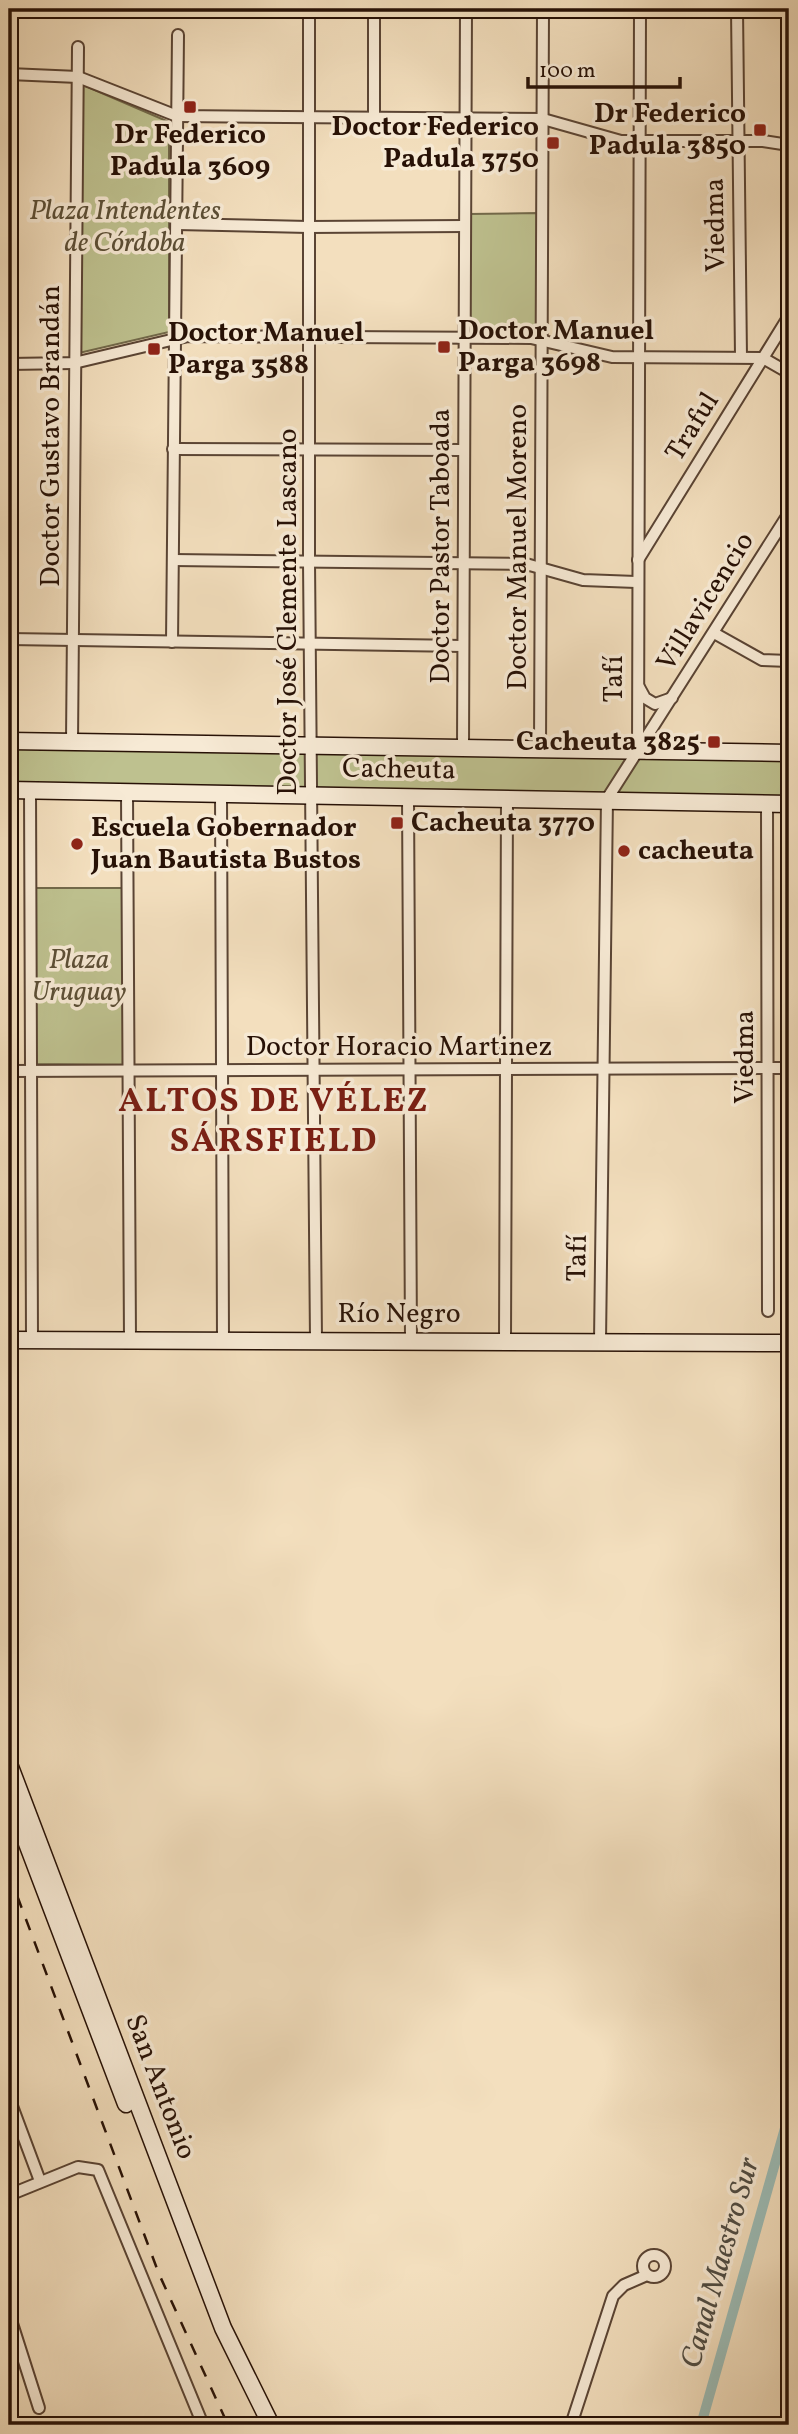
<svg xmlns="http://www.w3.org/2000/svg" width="798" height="2434" viewBox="0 0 798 2434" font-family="Vollkorn,serif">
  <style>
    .park { fill: #bec18f; stroke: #72694a; stroke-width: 2 }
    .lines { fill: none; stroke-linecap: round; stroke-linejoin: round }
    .canal { stroke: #9cbcb6; stroke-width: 10 }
    .street-casing { stroke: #5a4434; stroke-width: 14 }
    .secondary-casing { stroke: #271106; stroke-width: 19 }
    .street { stroke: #f7ead5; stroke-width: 10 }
    .secondary { stroke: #f7ead5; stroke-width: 16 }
    .rail { stroke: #271106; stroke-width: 2.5; stroke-dasharray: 12 12; stroke-linecap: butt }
    .poi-dot { fill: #8f2418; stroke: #f7ead5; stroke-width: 2.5 }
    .labels { text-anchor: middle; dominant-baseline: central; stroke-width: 7; stroke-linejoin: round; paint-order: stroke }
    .poi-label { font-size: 28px; font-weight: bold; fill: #271106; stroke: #f7ead5; text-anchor: start }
    .park-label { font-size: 28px; font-style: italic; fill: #5c4f36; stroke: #f7ead5 }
    .street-label { font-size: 28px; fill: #271106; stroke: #f7ead5 }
    .water-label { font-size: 30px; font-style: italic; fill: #504d44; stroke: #f7ead5 }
    .district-label { font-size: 35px; font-weight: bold; letter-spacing: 2px; fill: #7a1f14; stroke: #f7ead5 }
  </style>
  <rect width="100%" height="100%" fill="#f3dfbe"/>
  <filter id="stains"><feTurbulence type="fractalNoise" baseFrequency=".00286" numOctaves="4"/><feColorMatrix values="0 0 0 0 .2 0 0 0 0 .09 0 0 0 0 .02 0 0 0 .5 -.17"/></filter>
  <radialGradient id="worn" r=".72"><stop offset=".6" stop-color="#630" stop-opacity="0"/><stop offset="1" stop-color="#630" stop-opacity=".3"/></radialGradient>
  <g class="park">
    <path d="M83,85L169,122V332L79,353Z"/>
    <path d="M537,213L538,333L468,334L469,214Z"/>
    <path d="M9,741L789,753V804L9,790Z"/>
    <path d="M36,888H123V1065L36,1064Z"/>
  </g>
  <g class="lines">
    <path class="canal" d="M701,2425L789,2114"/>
    <defs>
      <g id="street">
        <path d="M309,9V562L316,1340"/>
        <path d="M374,9V118"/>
        <path d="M737,9L741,357"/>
        <path d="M9,74L78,77L177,116L543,119L621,141H763L789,145"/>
        <path d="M177,224L308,227L465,226"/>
        <path d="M9,364L74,363L188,336L531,338L612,357L763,358L789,373"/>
        <path d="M173,449L464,450"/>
        <path d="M173,560L526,564L583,580L636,582"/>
        <path d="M638,560L789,316"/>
        <path d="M714,633L762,660L789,661"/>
        <path d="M9,639L463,646"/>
        <path d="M172,642L178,35"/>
        <path d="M639,687L645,698L655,704L672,698"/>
        <path d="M72,742L78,47"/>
        <path d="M463,748L466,9"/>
        <path d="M540,749L543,9"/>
        <path d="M638,751L640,9"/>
        <path d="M30,790L32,1339"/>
        <path d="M127,792L130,1340"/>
        <path d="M221,794L223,1340"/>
        <path d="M408,796L411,1340"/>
        <path d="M767,804L768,1311"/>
        <path d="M9,1071L789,1068"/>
        <path d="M505,1340L507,798"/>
        <path d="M600,1341L607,799L789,513"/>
        <path d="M9,2098L40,2181"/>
        <path d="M9,2195L78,2167L98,2170L203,2425"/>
        <circle cx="654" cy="2266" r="11"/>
        <path d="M9,2314L39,2408"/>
        <path d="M571,2425L613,2296L624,2285L647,2275"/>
      </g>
      <g id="secondary">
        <path d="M9,741L789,753"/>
        <path d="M9,790L789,804"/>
        <path d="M9,1340L789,1343"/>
        <path d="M9,1764L223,2328L271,2425"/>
        <path d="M9,1796L126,2104"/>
      </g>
    </defs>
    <use href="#street" class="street-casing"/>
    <use href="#secondary" class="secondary-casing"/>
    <use href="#street" class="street"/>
    <use href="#secondary" class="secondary"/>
    <path class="rail" d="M9,1874L159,2274L228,2425"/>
  </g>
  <g class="poi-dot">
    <rect x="183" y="100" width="14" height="14" rx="3.5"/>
    <rect x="753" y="123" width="14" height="14" rx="3.5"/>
    <rect x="546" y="136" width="14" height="14" rx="3.5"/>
    <rect x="437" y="340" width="14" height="14" rx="3.5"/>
    <rect x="147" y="342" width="14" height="14" rx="3.5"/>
    <rect x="707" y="735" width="14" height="14" rx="3.5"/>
    <rect x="390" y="816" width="14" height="14" rx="3.5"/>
    <circle cx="77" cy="844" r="7"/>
    <circle cx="624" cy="851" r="7"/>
  </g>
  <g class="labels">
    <g class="poi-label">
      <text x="746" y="114" text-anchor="end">Dr Federico<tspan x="746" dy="32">Padula 3850</tspan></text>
      <text x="539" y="127" text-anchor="end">Doctor Federico<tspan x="539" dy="32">Padula 3750</tspan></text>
      <text x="190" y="135" text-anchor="middle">Dr Federico<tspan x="190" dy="32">Padula 3609</tspan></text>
      <text x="458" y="331">Doctor Manuel<tspan x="458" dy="32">Parga 3698</tspan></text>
      <text x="168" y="333">Doctor Manuel<tspan x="168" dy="32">Parga 3588</tspan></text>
      <text x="700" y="742" text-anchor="end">Cacheuta 3825</text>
      <text x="411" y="823">Cacheuta 3770</text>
      <text x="91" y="828">Escuela Gobernador<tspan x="91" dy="32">Juan Bautista Bustos</tspan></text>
      <text x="638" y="851">cacheuta</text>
    </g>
    <g class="park-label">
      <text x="125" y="211">Plaza Intendentes<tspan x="125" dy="32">de Córdoba</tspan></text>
      <text x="79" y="960">Plaza<tspan x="79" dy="32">Uruguay</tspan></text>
    </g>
    <g class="street-label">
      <text transform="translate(716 225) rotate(-91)">Viedma</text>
      <text transform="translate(693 427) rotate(-58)">Traful</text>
      <text transform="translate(51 436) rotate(-90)">Doctor Gustavo Brandán</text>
      <text transform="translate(441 546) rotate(-90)">Doctor Pastor Taboada</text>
      <text transform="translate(518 547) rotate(-90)">Doctor Manuel Moreno</text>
      <text transform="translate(706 602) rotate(-58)">Villavicencio</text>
      <text transform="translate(288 612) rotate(-90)">Doctor José Clemente Lascano</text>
      <text transform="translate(614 679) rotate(-90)">Tafí</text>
      <text transform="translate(399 770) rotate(1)">Cacheuta</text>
      <text x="399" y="1047">Doctor Horacio Martinez</text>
      <text transform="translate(745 1057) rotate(-90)">Viedma</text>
      <text transform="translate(578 1258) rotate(-89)">Tafí</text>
      <text x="399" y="1314">Río Negro</text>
      <text transform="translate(160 2087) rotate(69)">San Antonio</text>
    </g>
    <g class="water-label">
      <text transform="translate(721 2263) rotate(-74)">Canal Maestro Sur</text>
    </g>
    <g class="district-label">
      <text x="274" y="1102">ALTOS DE VÉLEZ<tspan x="274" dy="40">SÁRSFIELD</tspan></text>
    </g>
  </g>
  <rect width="798" height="2434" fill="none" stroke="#f3dfbe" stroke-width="35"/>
  <rect x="10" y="10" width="777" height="2413" fill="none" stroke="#271106" stroke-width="3.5"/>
  <rect x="18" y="18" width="763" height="2399" fill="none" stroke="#271106" stroke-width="2"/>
  <path d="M528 77v10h152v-10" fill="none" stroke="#271106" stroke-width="3.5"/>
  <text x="539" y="77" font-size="21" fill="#271106" stroke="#f7ead5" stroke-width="5" paint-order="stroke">100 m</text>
  <rect width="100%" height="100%" filter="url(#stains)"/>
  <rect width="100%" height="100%" fill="url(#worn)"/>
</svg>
